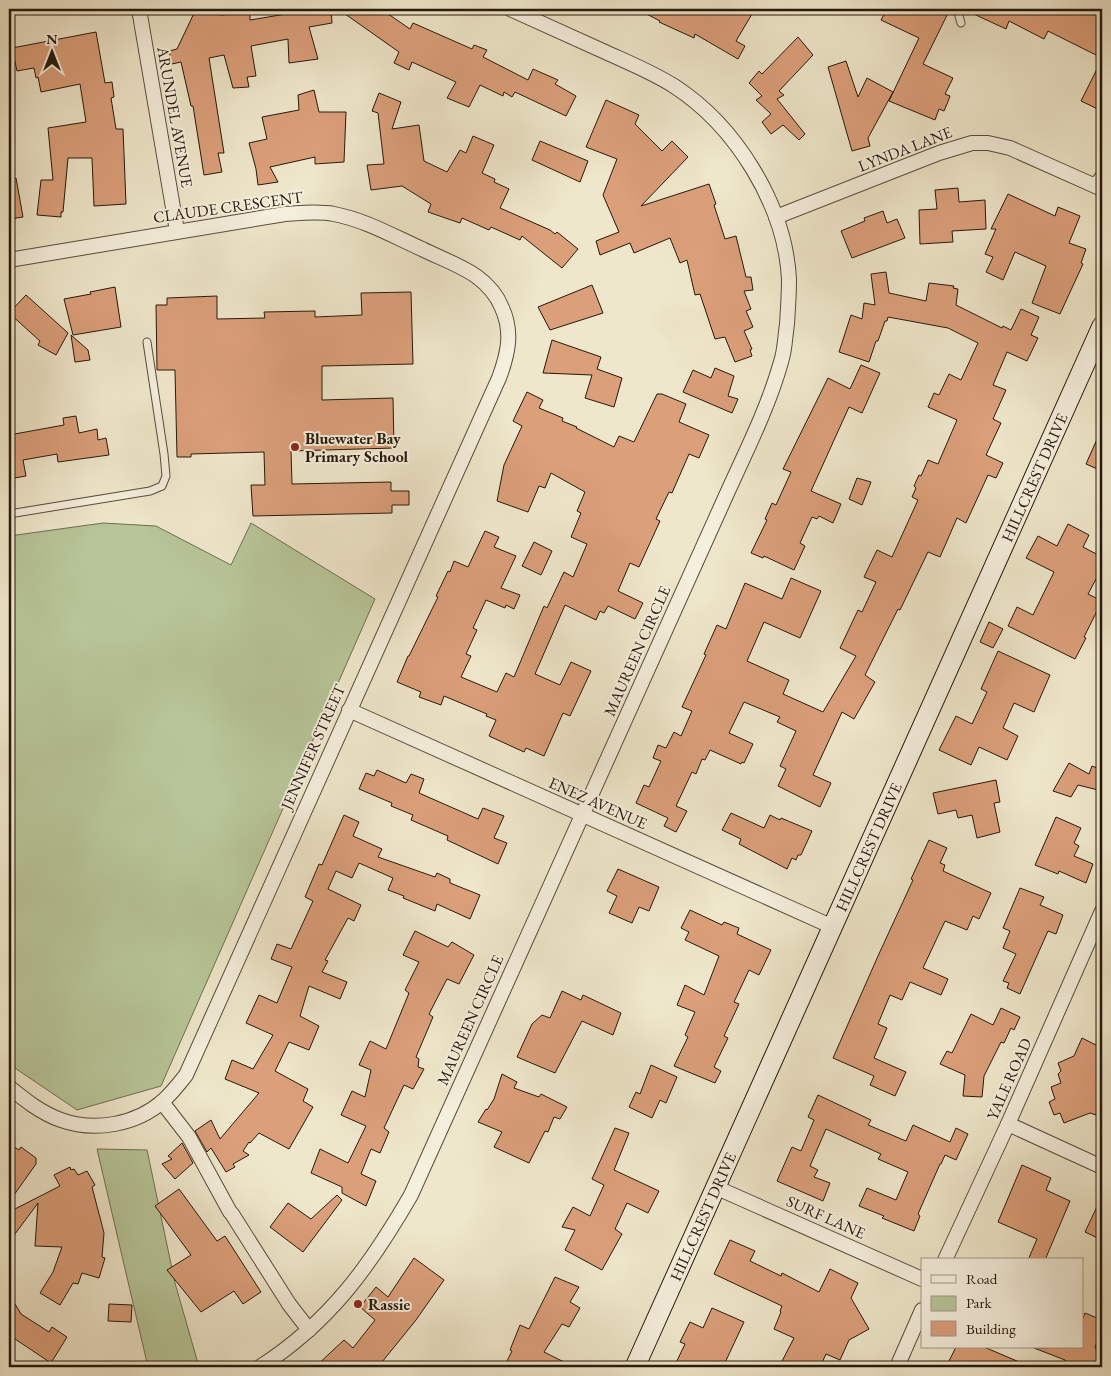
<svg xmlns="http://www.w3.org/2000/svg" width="1111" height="1376" viewBox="0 0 1111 1376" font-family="'EB Garamond',serif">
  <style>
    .green { fill: #b7c598; stroke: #6e6e52 }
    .building { fill: #db9f7a; stroke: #26180c }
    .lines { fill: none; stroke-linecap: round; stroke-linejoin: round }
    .lane-casing { stroke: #584c3c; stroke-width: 9 }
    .street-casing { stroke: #584c3c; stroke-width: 16 }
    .secondary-casing { stroke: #26180c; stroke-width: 21 }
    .lane { stroke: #f5efdd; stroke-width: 7 }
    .street { stroke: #f5efdd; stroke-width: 14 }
    .secondary { stroke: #f5efdd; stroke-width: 19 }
    .poi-dot { fill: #8f2418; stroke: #f5efdd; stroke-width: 2 }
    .labels { text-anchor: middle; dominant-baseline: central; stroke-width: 4; stroke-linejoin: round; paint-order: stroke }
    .street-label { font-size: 16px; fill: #26180c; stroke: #f5efdd }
    .poi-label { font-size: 16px; font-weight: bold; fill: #26180c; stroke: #f5efdd; text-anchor: start }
  </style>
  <rect width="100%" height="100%" fill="#efe7cb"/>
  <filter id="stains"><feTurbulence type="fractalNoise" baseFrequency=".004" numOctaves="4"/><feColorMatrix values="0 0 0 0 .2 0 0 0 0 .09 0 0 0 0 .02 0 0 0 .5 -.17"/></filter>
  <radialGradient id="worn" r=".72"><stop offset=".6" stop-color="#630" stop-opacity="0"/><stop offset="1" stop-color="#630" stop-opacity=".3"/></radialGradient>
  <g class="green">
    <path d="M103,523L156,526L231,565L251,523L375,599L161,1086L77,1110L9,1064V536Z"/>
    <path d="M97,1149L147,1150L175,1283L199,1367H148Z"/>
  </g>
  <g class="building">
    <path d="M196,9H218L220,15L250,13V20L292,13L291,9H331L332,23L309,27L318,59L289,63L288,39L251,46L256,76L247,77L249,87L233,88L224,55L209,58L224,153H218L222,172L204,175L193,106H191L181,62L172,64L169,51L177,49Z"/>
    <path d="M338,9H381L410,29L413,23L472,49L474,45L487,50L483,57L528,80L533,69L558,80L555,84L576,96L566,116L515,92L512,97L504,92L503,96L480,85L469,107L447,98L456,82L412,62L409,70L394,63L399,52Z"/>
    <path d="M637,9H743L752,14L736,41L745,46L738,59L695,34L694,38L659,22L660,21Z"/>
    <path d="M887,9H950L923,64L953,78L945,94L950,96L947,104L944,111L939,109L935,120L889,101L919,38L881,20Z"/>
    <path d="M963,9H1088L1102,16V58L1048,31L1044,39L1009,21L1006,29Z"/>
    <path d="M96,32L105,83L112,82L114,97L111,98L116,129H123L126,204L94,206L92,158H68L63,212H61V217L37,215L41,180H53L48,128L86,122L80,84L41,92L38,77L36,78L34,68L17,71L12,48Z"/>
    <path d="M798,37L813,55L779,91L784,95L777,99L805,134L799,140L783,125L771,134L762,122L771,114L756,100L762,96L749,83L759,71L762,74Z"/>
    <path d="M1102,59V111L1081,101Z"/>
    <path d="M846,61L858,97L867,78L893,92L868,138L870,146L852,151L828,67Z"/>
    <path d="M314,90L319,112H346L344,162L315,164V157L270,167L278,182L258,185L256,169L249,143L267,139L262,117L299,110L298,95Z"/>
    <path d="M379,93L401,102L392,129L419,125L424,161L447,172L460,150L466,153L473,136L494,145L482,173L495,179L494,182L509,189L500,208L550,230L555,234L557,232L578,249L562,268L522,236L520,240L491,227L489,230L462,218L460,223L428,212L431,204L402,186L371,190L367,165L384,164L378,113L372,111Z"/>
    <path d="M606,100L639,115L635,124L662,151L672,141L688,157L641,206L709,184L716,204L714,205L725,239L736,236L746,277H751L753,290L744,291L751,309L746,311L753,327L744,331L752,349L750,350L752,356L735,362L725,337L715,339L700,294L695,295L687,260L680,263L670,238L634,253L630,243L600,255L596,241L619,232L603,195L617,159L586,147Z"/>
    <path d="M540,141L588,161L580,182L532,160Z"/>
    <path d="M16,178L23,217L9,219V179Z"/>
    <path d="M958,188L959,202L985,200L986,229L952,231L953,242L920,244L919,210L937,209L935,190Z"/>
    <path d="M1008,194L1055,216L1058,207L1080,216L1069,243L1086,249L1081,263L1083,264L1060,314L1032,303L1046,266L1015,252L1003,280L986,272L993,257L985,254L996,229H991Z"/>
    <path d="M883,211L887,223L897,219L905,238L852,258L841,231L865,221L864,218Z"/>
    <path d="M886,272L889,293L926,301L929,283L954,286L953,288L958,289L956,305L1002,328L1003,326L1011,330L1021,309L1039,317L1031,335L1038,338L1027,361L1007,352L993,385L1006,390L993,419L1001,423L986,455L1003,463L996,478L988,475L966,523L957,518L940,557L928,552L900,610L898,609L865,675L875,682L854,719L842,712L813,775L831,783L820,807L778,786L786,769L780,766L796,731L777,722L780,717L744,702L729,733L753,744L744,763L742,762L741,764L710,750L705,760L702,759L696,774L692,772L676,806L687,811L676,832L664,826L668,818L636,803L644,785L649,787L661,761L653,758L658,745L666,748L674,732L681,736L692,711L682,707L706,655L704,654L717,625L726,629L745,583L782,599L791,578L821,591L800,638L764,622L747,661L789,680L783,694L823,712L856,656L840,648L858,610L862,612L876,582L864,577L877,550L892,557L918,500L912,497L916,488L914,486L919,475L921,476L928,460L938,464L957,420L928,407L934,393L939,395L949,374L961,380L978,343L948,328L888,317L887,321H885L878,341H876L869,362L839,352L851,315L862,319L864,303L875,305L871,274Z"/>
    <path d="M592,285L603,313L550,330L538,307Z"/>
    <path d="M115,287L121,327L73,335L64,299L91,294L90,292Z"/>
    <path d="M411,292L413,364L322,366V400L393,398L394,448L291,451L292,484L391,482V491H409V505H392V513L253,516L251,485H265L264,452L191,454V457H177L175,370H157L156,305H167V298L217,296V319L265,318L264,312L315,311V317L362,315L361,293Z"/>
    <path d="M26,295L68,333L56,355L38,345L40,341L9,313Z"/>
    <path d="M71,335L88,350L90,360L75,362Z"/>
    <path d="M552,340L601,357L597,369L622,378L614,407L585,398L592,375L543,373Z"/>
    <path d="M861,365L880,373L862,413L849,407L811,491L841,504L833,523L819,516L817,519L812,517L800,543L805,546L794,570L764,556L763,558L751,553L767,520L765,519L772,503L776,505L791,472L783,469L828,378L850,389Z"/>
    <path d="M715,368L734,376L728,396L738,399L732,413L683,392L693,370L711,378Z"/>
    <path d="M527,392L543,400L539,408L563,418L562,421L577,427L576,428L614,447L619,436L634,442L657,394H662L686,404L679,422L709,435L699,458L689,454L672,493L669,492L656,519L660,521L639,567L630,563L618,591L643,603L635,619L608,606L604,613L600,611L596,620L565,605L535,674L560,685L571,662L591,671L570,716L563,713L544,756L526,748L524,752L489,736L496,720L486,716L487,714L444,696L441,705L419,697L421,692L397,682L408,656H409L438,597L436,596L448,571L450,572L454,561L468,567L485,531L499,537L494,547L516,556L501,588L520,595L514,609L506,605L505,608L486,600L473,628L477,630L466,654L471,656L461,677L497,692L506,673L514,677L544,606L547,608L564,572L573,577L587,544L571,537L581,513L577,511L585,492L551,473L545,488L539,486L528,512L497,501L504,465L522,426L513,421Z"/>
    <path d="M76,416L79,433L97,429L98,440L106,438L109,455L58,462L57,454L23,460L26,476L9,479V435L64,425L63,418Z"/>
    <path d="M1102,428V471L1086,464Z"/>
    <path d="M857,478L871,482L862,505L849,499Z"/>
    <path d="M1068,524L1089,535L1083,547L1102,557V568L1088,594L1102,601L1084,637L1086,638L1075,659L1008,626L1017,607L1033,615L1054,572L1026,558L1038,536L1057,546Z"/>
    <path d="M534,542L552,551L541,575L522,566Z"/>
    <path d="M989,622L1003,629L993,648L980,642Z"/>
    <path d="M998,651L1050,675L1034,712L1014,703L1003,728L1018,736L1007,760L979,747L971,765L939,750L956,716L972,724L987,692L981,689Z"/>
    <path d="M1069,763L1089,774L1092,766L1102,770L1101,781L1102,791L1078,785L1071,797L1053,791Z"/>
    <path d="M377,770L406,783L411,774L424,779L419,793L478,819L483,808L504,816L494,838L507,843L498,864L447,840L448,836L411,820L413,815L391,806L392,803L359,789L366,773L374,776Z"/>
    <path d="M996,780L1000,802L994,803L1000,832L977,838L972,815L958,818L956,810L938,814L933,793Z"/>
    <path d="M731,813L764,828L770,815L780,820L781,818L812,831L801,855H798L796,860L792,858L787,869L739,844L741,839L722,830Z"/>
    <path d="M344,815L359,822L353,836L382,849L378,857L435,877L437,873L450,879V883L480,895L470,919L437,904L435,911L403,898L404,896L388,890L393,878L359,863L352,878L336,871L328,889L361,905L354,921L348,918L325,960L328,961L322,972L347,982L340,999L309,986L300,1016L319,1026L309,1050L289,1042L275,1071L308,1089L303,1101L313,1107L289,1149L259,1133L250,1143L249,1142L243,1151L249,1155L233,1164L235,1167L226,1172L211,1148L207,1152L195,1131L211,1120L220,1139L259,1093L225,1079L232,1060L253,1069L273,1035L246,1023L259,995L277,1003L292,967L271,959L277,944L291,949L313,901L305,897L319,864L322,865Z"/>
    <path d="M1056,817L1081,828L1074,843L1079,846L1074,856L1093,864L1086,883L1059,871L1058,874L1035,865Z"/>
    <path d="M929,840L947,848L940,863L945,865L943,871L991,893L979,919L973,916L967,930L945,921L923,968L948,979L941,995L910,982L902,1000L890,995L878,1024L887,1028L874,1058L906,1072L895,1096L870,1085L874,1076L833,1058L878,956L913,880L911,879Z"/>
    <path d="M618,869L659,887L649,911L639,907L632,923L609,913L617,896L607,891Z"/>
    <path d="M1020,888L1044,897L1040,905L1063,915L1056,934L1048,931L1020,994L1007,988L1009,983L1003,981L1016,954L1003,948L1010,931L1003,928Z"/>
    <path d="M690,910L722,925L724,922L739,928L737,934L771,950L759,975L749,970L734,1002L739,1004L724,1036L728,1038L714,1067L721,1071L715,1083L674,1066L688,1037L685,1035L695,1012L677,1005L685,985L704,995L719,956L685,940L689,932L681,928Z"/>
    <path d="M415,931L448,947L452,942L474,955L459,984L447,979L429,1014L433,1017L416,1057L419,1059L418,1067L424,1069L413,1089L404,1085L384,1128L389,1132L380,1153L371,1149L361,1174L376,1181L366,1206L342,1193V1187L311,1173L320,1149L348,1163L366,1126L341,1115L352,1091L365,1097L371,1070L359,1065L370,1041L386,1049L409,993L405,990L419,962L403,955Z"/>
    <path d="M562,991L581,1000L583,995L621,1013L613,1035L582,1021L555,1073L517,1057L532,1024L542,1015L550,1018Z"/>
    <path d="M1001,1008L1020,1017L1014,1030L1011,1028L1004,1043L1001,1042L984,1076L982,1097L963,1096L965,1075L940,1064L947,1051L952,1053L971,1014L993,1025Z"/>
    <path d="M1082,1038L1102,1048V1117L1090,1113L1064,1123L1060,1113L1054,1115L1049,1102L1055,1099L1051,1087L1061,1083L1058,1074L1061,1071L1058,1063L1074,1056Z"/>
    <path d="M651,1065L677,1077L666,1103L660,1100L652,1118L629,1107L636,1092L640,1094Z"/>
    <path d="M502,1074L517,1082L514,1088L539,1097L541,1094L567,1107L560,1119L554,1117L548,1132L545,1131L529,1163L494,1147L502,1132L478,1122L486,1109L487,1110L494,1099Z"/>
    <path d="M818,1095L871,1120L868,1125L906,1141L913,1125L950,1142L956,1128L968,1134L956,1160L945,1155L941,1164H940L918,1214L920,1216L914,1231L882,1218L884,1216L859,1206L867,1188L896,1200L908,1172L878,1159L881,1154L826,1129L810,1166L818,1170L814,1177L830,1183L823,1201L777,1181L792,1147L801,1151L814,1120L808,1117Z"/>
    <path d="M615,1128L629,1133L614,1170L659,1191L648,1213L627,1203L615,1229L622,1234L602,1270L565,1250L575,1230L562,1227L573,1207L590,1216L604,1185L592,1179Z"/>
    <path d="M9,1143L19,1150L21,1147L36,1158V1164L9,1202Z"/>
    <path d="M182,1143L193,1163L175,1179L162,1164L172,1159L168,1156Z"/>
    <path d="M1022,1165L1051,1178L1046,1190L1070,1201L1045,1260H1028L1037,1239L998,1222Z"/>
    <path d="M70,1167L71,1170L74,1169L78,1175L87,1171L95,1185L92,1187L104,1233L102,1257L105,1258L99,1278L82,1273L78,1284L73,1283L60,1305L40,1293L53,1272L62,1247L35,1246L38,1203L9,1242V1212L60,1186L54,1175Z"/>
    <path d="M179,1189L217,1241L225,1236L261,1292L243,1304L234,1291L201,1312L167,1270L191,1255L155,1206Z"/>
    <path d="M337,1195L342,1200L303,1252L270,1227L288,1203L311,1219Z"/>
    <path d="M1102,1196V1240L1085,1232Z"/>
    <path d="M730,1240L755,1251L750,1261L781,1276L782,1273L819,1292L830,1269L858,1283L851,1298L869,1329L849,1340L840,1360L826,1354L820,1367H779L794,1338L774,1329L781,1312L780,1311L782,1306L714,1274Z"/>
    <path d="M414,1258L444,1280L416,1320L378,1367H315L344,1340L353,1348L375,1320L360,1307L376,1287L388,1297Z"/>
    <path d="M555,1277L579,1287L570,1302L580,1308L569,1327L562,1324L544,1352L574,1367H514L506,1363L512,1351L510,1350L520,1325L529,1329Z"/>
    <path d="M9,1294L21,1314L49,1332L52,1327L67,1337L51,1363L9,1335Z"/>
    <path d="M109,1304L132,1305L131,1322L108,1321Z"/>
    <path d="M712,1308L744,1322L723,1367H674L685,1344L680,1342L690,1322L703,1328Z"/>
    <path d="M1085,1313L1102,1320V1330L1095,1347L1101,1361L1087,1367H1068L1065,1360L1034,1348L1082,1347V1316L1083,1318Z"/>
    <path d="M956,1347H984L1031,1367H946Z"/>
  </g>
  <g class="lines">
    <defs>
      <g id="lane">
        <path d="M957,9L961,23"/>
        <path d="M1092,184L1102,172"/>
        <path d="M9,514L150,491L162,486L166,476L164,454L147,342"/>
      </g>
      <g id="street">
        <path d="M139,9L177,231"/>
        <path d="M776,217L939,153L972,143H988L1010,148L1102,189"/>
        <path d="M9,260L285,214C301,213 318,211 334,214C365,220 393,236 422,249C440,258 460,265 476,276C487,284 497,295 502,308C513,332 508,354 499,378L186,1075C179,1084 172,1093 163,1101C136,1125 94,1132 61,1120C41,1113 25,1100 9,1087"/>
        <path d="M349,710L833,927"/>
        <path d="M162,1102L189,1137L230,1212"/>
        <path d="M1008,1124L1102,1167"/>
        <path d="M715,1187L922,1279"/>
        <path d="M232,1214L289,1304L309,1330"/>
        <path d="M945,1260L1008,1124L1102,911"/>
        <path d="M260,1367C330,1322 370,1266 411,1195L720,509C741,461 767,412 781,362C785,350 785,337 787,324C788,309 789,294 789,279C785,205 736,126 674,86C652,72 627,62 603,51C572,37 541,23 510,9"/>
        <path d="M897,1367L922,1310"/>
      </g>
      <g id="secondary">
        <path id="s1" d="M635,1367L1102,326"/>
      </g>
    </defs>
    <use href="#lane" class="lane-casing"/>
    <use href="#street" class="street-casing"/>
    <use href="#secondary" class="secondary-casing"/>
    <use href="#lane" class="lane"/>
    <use href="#street" class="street"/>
    <use href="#secondary" class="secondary"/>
  </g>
  <g class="poi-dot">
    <circle cx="295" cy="447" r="5"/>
    <circle cx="358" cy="1304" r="5"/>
  </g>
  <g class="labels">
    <g class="street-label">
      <text transform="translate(175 117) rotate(80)">ARUNDEL AVENUE</text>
      <text transform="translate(905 149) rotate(-21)">LYNDA LANE</text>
      <text transform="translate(228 207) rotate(-8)">CLAUDE CRESCENT</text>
      <text stroke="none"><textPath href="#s1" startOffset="975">HILLCREST DRIVE</textPath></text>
      <text transform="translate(637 651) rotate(-66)">MAUREEN CIRCLE</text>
      <text transform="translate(313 747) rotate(-66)">JENNIFER STREET</text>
      <text transform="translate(598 803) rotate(24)">ENEZ AVENUE</text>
      <text stroke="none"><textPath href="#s1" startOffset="570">HILLCREST DRIVE</textPath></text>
      <text transform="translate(470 1020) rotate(-66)">MAUREEN CIRCLE</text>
      <text transform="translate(1009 1079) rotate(-66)">YALE ROAD</text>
      <text stroke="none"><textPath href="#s1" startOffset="165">HILLCREST DRIVE</textPath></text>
      <text transform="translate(826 1217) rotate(24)">SURF LANE</text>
    </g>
    <g class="poi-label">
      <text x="305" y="438">Bluewater Bay<tspan x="305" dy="18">Primary School</tspan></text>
      <text x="368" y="1304">Rassie</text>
    </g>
  </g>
  <rect width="1111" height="1376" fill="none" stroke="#efe7cb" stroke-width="30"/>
  <rect x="10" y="10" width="1091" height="1356" fill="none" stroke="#26180c" stroke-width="2.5"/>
  <rect x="15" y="15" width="1081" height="1346" fill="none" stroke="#26180c"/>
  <rect x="921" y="1258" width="162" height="90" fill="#f5efdd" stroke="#a29989"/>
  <rect x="931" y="1275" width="25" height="8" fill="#f5efdd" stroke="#a29989"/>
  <text x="966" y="1284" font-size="15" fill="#26180c">Road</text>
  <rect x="931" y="1296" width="25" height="15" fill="#b7c598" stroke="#a29989"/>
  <text x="966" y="1308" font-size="15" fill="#26180c">Park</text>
  <rect x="931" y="1321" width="25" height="15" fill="#db9f7a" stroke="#a29989"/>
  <text x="966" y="1334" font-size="15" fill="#26180c">Building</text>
  <g transform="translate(52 52)" stroke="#f5efdd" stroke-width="4" paint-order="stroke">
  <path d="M0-4L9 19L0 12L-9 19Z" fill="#26180c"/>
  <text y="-8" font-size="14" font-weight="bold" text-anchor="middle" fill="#26180c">N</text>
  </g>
  <rect width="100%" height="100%" filter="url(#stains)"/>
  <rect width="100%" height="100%" fill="url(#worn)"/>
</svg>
